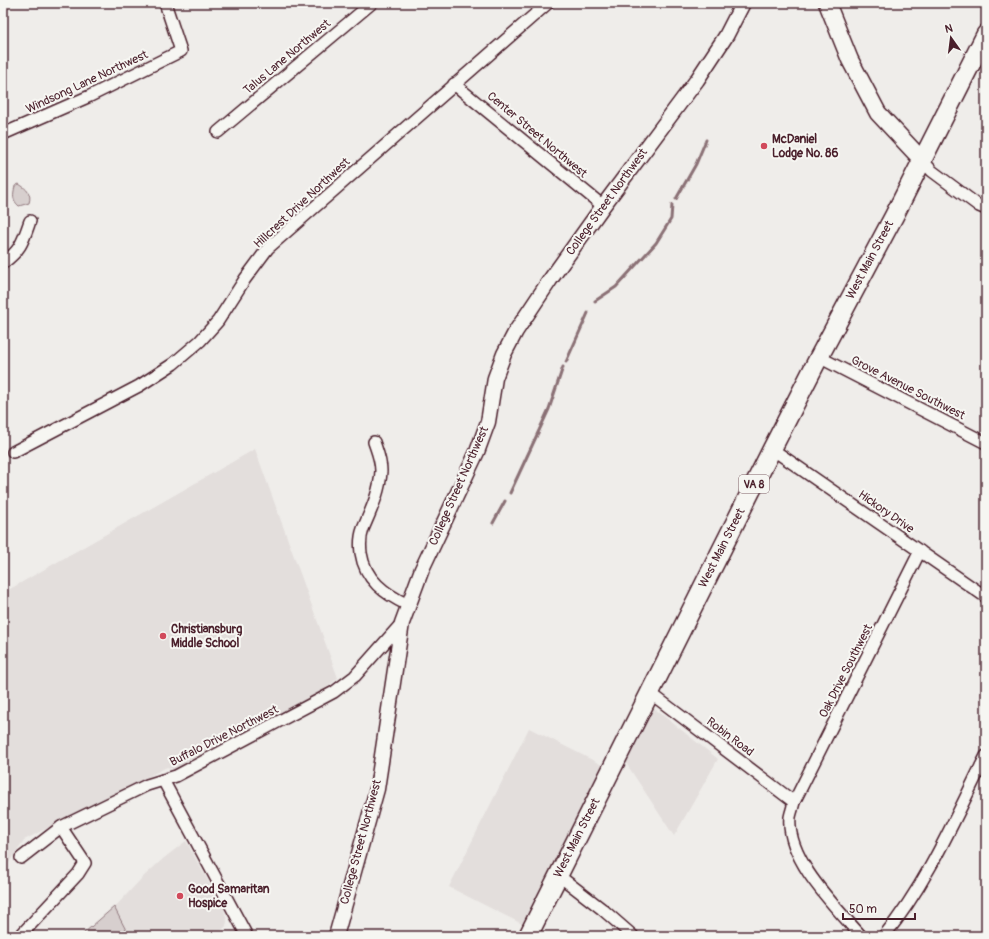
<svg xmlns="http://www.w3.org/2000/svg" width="989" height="939" viewBox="0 0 989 939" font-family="Pangolin,sans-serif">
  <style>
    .built { fill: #e3dedc }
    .green { fill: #d7cfce; stroke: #90777c }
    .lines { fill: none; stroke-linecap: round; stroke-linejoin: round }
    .stream { stroke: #8a6f74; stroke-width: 3 }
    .minor-casing { stroke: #4a1f2b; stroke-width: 14 }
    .tertiary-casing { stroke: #4a1f2b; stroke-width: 17 }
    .secondary-casing { stroke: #4a1f2b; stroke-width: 19 }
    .primary-casing { stroke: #4a1f2b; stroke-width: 21 }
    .minor { stroke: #f6f6f2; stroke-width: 11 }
    .tertiary { stroke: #f6f6f2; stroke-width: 14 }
    .secondary { stroke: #f6f6f2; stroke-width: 16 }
    .primary { stroke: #f6f6f2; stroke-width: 18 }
    .poi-dot { fill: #d1495b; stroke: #f6f6f2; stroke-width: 1.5 }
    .labels { text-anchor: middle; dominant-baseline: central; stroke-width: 4; stroke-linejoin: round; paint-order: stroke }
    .shield { fill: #f6f6f2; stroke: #7e6067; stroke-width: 1 }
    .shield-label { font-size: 11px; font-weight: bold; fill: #4a1f2b }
    .street-label { font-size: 12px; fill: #4a1f2b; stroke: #f6f6f2 }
    .poi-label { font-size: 12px; font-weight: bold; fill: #4a1f2b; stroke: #f6f6f2; text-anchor: start }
  </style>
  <rect width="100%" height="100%" fill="#efedea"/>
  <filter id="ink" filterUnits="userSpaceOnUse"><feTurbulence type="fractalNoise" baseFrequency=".025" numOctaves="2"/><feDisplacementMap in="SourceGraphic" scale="8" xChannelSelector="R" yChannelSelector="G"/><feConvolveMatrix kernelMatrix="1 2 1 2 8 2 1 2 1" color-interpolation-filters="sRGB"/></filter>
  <g filter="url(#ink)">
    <g class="built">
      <path d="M255,449L338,678L321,692L185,765L175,770L167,767L24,840L6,867L3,869V593Z"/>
      <path d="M651,706L718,759L674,836L624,760Z"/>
      <path d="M529,728L604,766L524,925L449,887Z"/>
      <path d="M186,841L224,910L227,921L226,926L221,931L212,936H129L114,908L143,877L164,858Z"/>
    </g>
    <g class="green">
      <path d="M19,184C27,189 32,194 29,203L19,206C12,200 13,195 15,186Z"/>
      <path d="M114,907L129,936H81L84,933Z"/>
    </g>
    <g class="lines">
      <g class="stream">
        <path d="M676,199L696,164L706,140"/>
        <path d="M595,301L616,287L656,243L671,219L672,205"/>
        <path d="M566,362L588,313"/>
        <path d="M510,493L549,409L563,367"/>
        <path d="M493,523L505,501"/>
      </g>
      <defs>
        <g id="minor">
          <path d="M454,84L603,206"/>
          <path d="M218,132L372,3"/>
          <path d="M3,134L90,96L181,51L165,3"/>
          <path d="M922,160L932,171L979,206L986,209"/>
          <path d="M3,263C21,250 23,241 30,221"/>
          <path d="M819,357L986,443"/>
          <path d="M374,442C377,451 381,460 381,471C380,492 371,510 363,529C360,537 360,545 361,553C365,580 385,594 408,605"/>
          <path d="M772,449L986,597"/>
          <path d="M13,452L139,386L173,364L200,341L218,321L245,279L268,248L548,3"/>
          <path d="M649,692L794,802"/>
          <path d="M163,780L247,936"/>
          <path d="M21,858L61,827L147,785L176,776L334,692L355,676L402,623"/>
          <path d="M558,875L602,909L633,936"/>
          <path d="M20,936L78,874L85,863L61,827"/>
          <path d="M861,936C835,906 786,859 790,817C791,812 793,807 794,802L920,551"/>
          <path d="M884,936C927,884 956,816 986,756"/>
        </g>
        <path id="tertiary" d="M336,936L377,789L402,623L422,569L477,452L488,422L495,378L504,354L516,331L550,280L603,206L697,80L726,36L743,3"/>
        <path id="secondary" d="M827,3L850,60L878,113L922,160"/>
        <path id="primary" d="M528,936L772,449L819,357L894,216L986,34"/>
      </defs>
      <use href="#minor" class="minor-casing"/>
      <use href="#tertiary" class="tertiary-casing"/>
      <use href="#secondary" class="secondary-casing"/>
      <use href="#primary" class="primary-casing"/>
      <use href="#minor" class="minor"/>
      <use href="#tertiary" class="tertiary"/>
      <use href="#secondary" class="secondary"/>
      <use href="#primary" class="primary"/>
    </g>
  </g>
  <g class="poi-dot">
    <circle cx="764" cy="146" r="4"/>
    <circle cx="163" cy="636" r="4"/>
    <circle cx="180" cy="896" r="4"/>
  </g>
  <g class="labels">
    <rect class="shield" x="739" y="475" width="30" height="18" rx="3"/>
    <g class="shield-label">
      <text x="754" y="484">VA 8</text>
    </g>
    <g class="street-label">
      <text transform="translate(287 57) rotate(-40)">Talus Lane Northwest</text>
      <text transform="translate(87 82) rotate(-25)">Windsong Lane Northwest</text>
      <text transform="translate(537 135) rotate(40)">Center Street Northwest</text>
      <text transform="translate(607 202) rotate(-54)">College Street Northwest</text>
      <text transform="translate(302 203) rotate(-43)">Hillcrest Drive Northwest</text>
      <text transform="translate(870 260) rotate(-62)">West Main Street</text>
      <text transform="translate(908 388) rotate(27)">Grove Avenue Southwest</text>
      <text transform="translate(459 486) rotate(-66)">College Street Northwest</text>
      <text transform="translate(886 512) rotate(35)">Hickory Drive</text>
      <text transform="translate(722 548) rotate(-63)">West Main Street</text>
      <text transform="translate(846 671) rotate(-63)">Oak Drive Southwest</text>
      <text transform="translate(224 736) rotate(-27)">Buffalo Drive Northwest</text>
      <text transform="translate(730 737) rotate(37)">Robin Road</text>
      <text transform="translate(577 838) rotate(-63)">West Main Street</text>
      <text transform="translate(361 842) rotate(-75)">College Street Northwest</text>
    </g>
    <g class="poi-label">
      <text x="772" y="139">McDaniel<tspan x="772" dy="14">Lodge No. 86</tspan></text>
      <text x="171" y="629">Christiansburg<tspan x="171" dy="14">Middle School</tspan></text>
      <text x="188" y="889">Good Samaritan<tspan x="188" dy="14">Hospice</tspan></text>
    </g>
  </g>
  <rect width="989" height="939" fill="none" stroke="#f6f6f2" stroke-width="16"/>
  <rect x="8" y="8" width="973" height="923" fill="none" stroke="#4a1f2b" stroke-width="1.5" filter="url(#ink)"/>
  <g transform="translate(951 38) rotate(346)" stroke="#f6f6f2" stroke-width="3" paint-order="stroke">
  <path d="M0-3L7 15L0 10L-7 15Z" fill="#4a1f2b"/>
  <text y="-6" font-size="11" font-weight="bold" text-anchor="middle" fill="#4a1f2b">N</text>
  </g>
  <path d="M843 913v6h72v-6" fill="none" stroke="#4a1f2b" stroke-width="2"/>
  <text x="849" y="913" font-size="12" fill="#4a1f2b" stroke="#f6f6f2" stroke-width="3" paint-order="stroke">50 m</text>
</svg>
